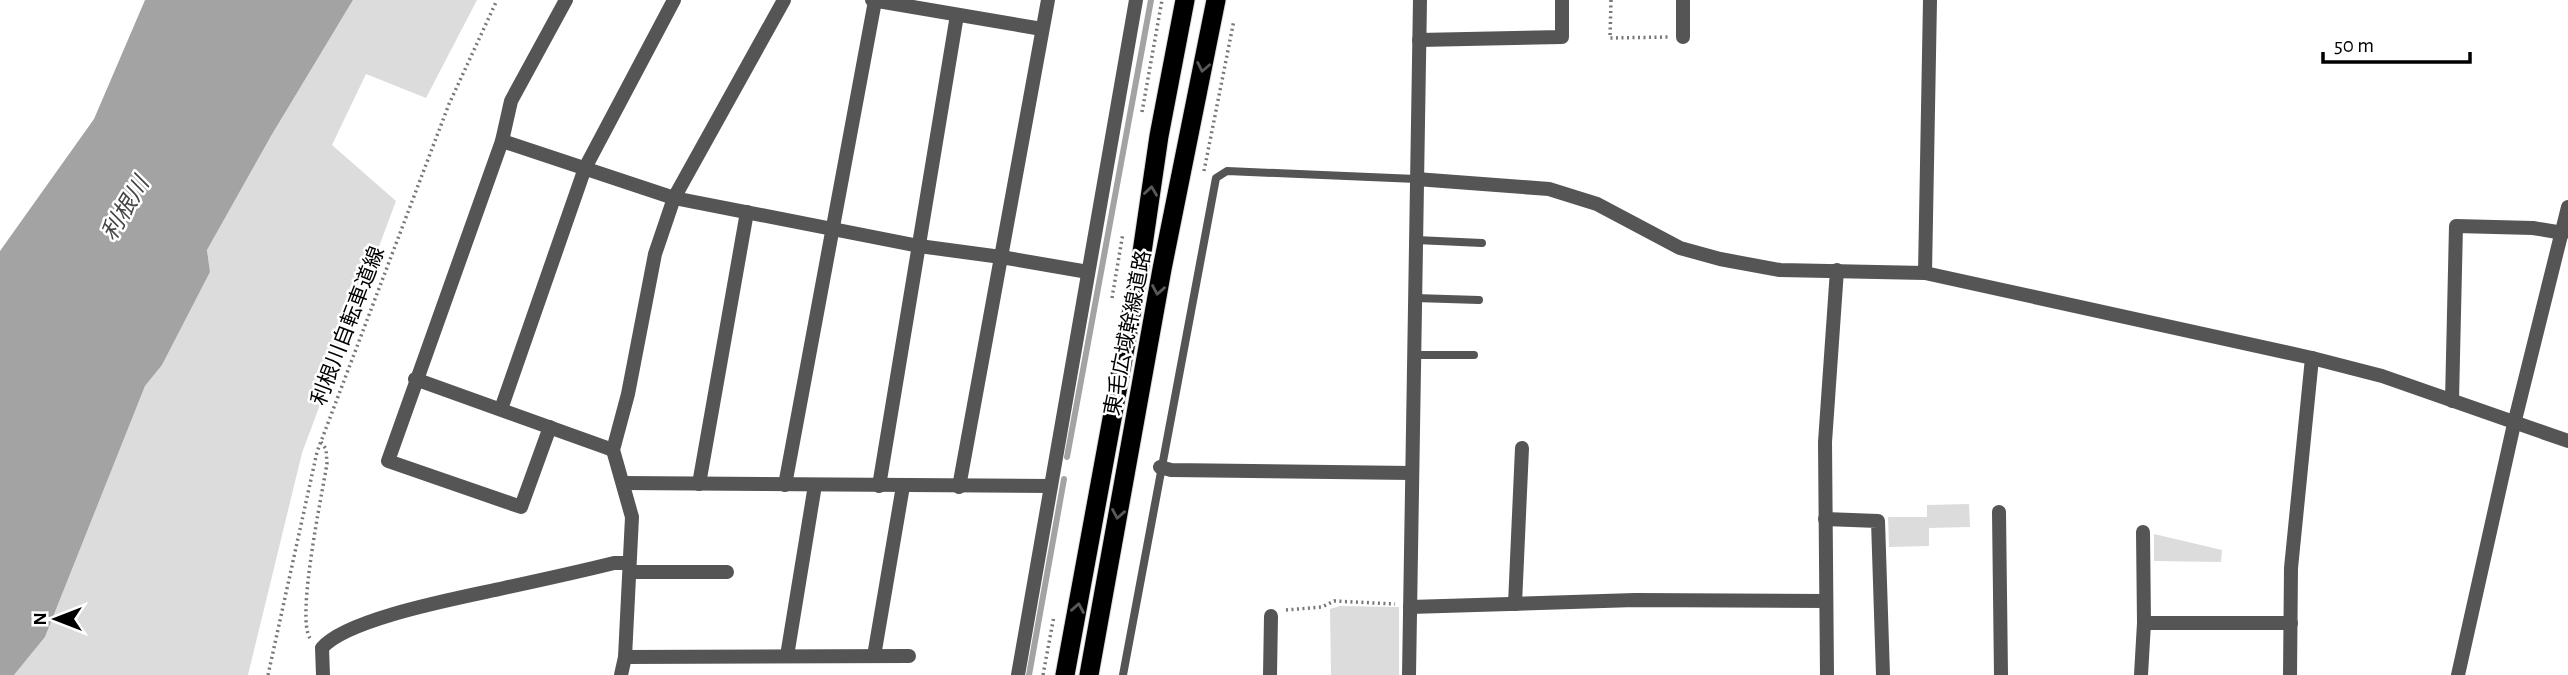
<svg xmlns="http://www.w3.org/2000/svg" width="2568" height="675" viewBox="0 0 2568 675" font-family="'Alegreya Sans','Noto Sans JP',sans-serif">
  <style>
    .green { fill: #dcdcdc }
    .water { fill: #a3a3a3 }
    .lines { fill: none; stroke-linecap: round; stroke-linejoin: round }
    .stream { stroke: #a3a3a3; stroke-width: 6 }
    .trunk-casing { stroke: #dbdbdb; stroke-width: 21 }
    .path { stroke: #777; stroke-width: 3.5; stroke-dasharray: 2 3.5; stroke-linecap: butt }
    .service { stroke: #555; stroke-width: 8 }
    .minor { stroke: #555; stroke-width: 14 }
    .trunk { stroke: #000; stroke-width: 19 }
    .oneway { stroke: #595959 }
    .labels { text-anchor: middle; dominant-baseline: central; stroke-width: 5; stroke-linejoin: round; paint-order: stroke }
    .street-label { font-size: 21px; fill: #000; stroke: #fff }
    .water-label { font-size: 23px; font-style: italic; fill: #444; stroke: #fff }
  </style>
  <rect width="100%" height="100%" fill="#fff"/>
  <g class="green">
    <path d="M353,0H477L426,98L366,74L332,145L396,201L302,453L248,675H14L45,637L145,386L162,365L210,272L207,250L271,136Z"/>
    <path d="M1969,504L1970,527L1929,528V546L1889,547L1888,517H1927V505Z"/>
    <path d="M2154,534L2222,550L2221,562L2154,561Z"/>
    <path d="M1340,606L1399,607V675H1331L1330,609Z"/>
  </g>
  <path class="water" d="M145,0H353L271,136L207,250L210,272L162,365L145,386L45,637L14,675H0V251L94,119Z"/>
  <g class="lines">
    <g class="stream">
      <path d="M1067,457L1151,0"/>
      <path d="M1029,675L1064,479"/>
    </g>
    <defs>
      <g id="trunk">
        <path d="M1065,675L1140,266L1159,136L1185,0"/>
        <path d="M1089,675L1162,269L1216,0"/>
      </g>
    </defs>
    <use href="#trunk" class="trunk-casing"/>
    <g class="path">
      <path d="M1611,0L1610,38L1668,37"/>
      <path d="M1142,112L1162,0"/>
      <path d="M1204,171L1234,20"/>
      <path d="M1112,298L1123,233"/>
      <path d="M1286,610L1322,607L1334,601L1395,604"/>
      <path d="M310,638C296,618 322,494 327,464L326,449L321,442"/>
      <path d="M268,675L317,452L449,104L497,0"/>
      <path d="M1043,675L1054,616"/>
    </g>
    <g class="service">
      <path d="M1416,240L1482,243"/>
      <path d="M1415,298L1479,300"/>
      <path d="M1414,355H1474"/>
      <path d="M1123,675L1216,178L1227,171L1416,179"/>
    </g>
    <g class="minor">
      <path d="M872,0L1042,29"/>
      <path d="M1683,37V0"/>
      <path d="M1419,40L1562,37V0"/>
      <path d="M502,141L674,198L919,246L1001,257L1088,272"/>
      <path d="M1416,179L1549,189L1597,204L1680,248L1720,259L1780,270L1925,273L2312,358L2382,376L2568,441"/>
      <path d="M1925,273L1930,0"/>
      <path d="M415,379L613,450"/>
      <path d="M2452,401L2456,226L2533,228L2563,233"/>
      <path d="M501,409L585,168L674,0"/>
      <path d="M550,427L521,507L388,461L502,141L511,101L566,0"/>
      <path d="M1160,467L1171,470L1412,473"/>
      <path d="M623,483L1050,486"/>
      <path d="M699,484L747,212"/>
      <path d="M785,485L875,1"/>
      <path d="M879,486L957,15"/>
      <path d="M959,487L1048,0"/>
      <path d="M1999,512L2001,675"/>
      <path d="M1825,519L1878,521L1883,675"/>
      <path d="M630,572H727"/>
      <path d="M1515,604L1522,448"/>
      <path d="M1410,607L1635,600L1826,601"/>
      <path d="M2144,623H2291"/>
      <path d="M787,656L815,485"/>
      <path d="M874,656L903,486"/>
      <path d="M625,657L909,656"/>
      <path d="M323,675L322,648C347,618 464,597 504,588C541,580 578,572 614,563H629"/>
      <path d="M621,675L625,657L632,517L613,450L628,394L655,254L674,198L784,0"/>
      <path d="M1018,675L1136,0"/>
      <path d="M1270,675L1271,616"/>
      <path d="M1409,675L1420,0"/>
      <path d="M1827,675L1825,442L1837,270"/>
      <path d="M2141,675L2144,623L2143,532"/>
      <path d="M2290,675L2291,568L2312,358"/>
      <path d="M2458,675L2514,424L2568,207"/>
    </g>
    <use href="#trunk" class="trunk"/>
  </g>
  <defs><path id="oneway-chevron" d="M-2-3.5L2.5 0L-2 3.5" fill="none" stroke-width="1.6" stroke-linecap="round" stroke-linejoin="round" transform="scale(1.75)"/></defs>
  <g class="oneway">
    <use href="#oneway-chevron" transform="translate(1203 67) rotate(101)"/>
    <use href="#oneway-chevron" transform="translate(1151 191) rotate(-82)"/>
    <use href="#oneway-chevron" transform="translate(1158 290) rotate(100)"/>
    <use href="#oneway-chevron" transform="translate(1118 514) rotate(100)"/>
    <use href="#oneway-chevron" transform="translate(1078 608) rotate(-80)"/>
  </g>
  <g class="labels">
    <g class="street-label">
      <text transform="translate(348 326) rotate(-69)">利根川自転車道線</text>
      <text transform="translate(1128 333) rotate(-79)">東毛広域幹線道路</text>
    </g>
    <g class="water-label">
      <text transform="translate(126 209) rotate(-59)">利根川</text>
    </g>
  </g>
  <g transform="translate(56 619) rotate(270)" stroke="#ffffff" stroke-width="5" paint-order="stroke">
  <path d="M0-5L12 26L0 18L-12 26Z" fill="#000000"/>
  <text y="-10" font-size="19" font-weight="bold" text-anchor="middle" fill="#000000">N</text>
  </g>
  <path d="M2323 52v10h147v-10" fill="none" stroke="#000000" stroke-width="3.5"/>
  <text x="2334" y="52" font-size="21" fill="#000000" stroke="#ffffff" stroke-width="5" paint-order="stroke">50 m</text>
</svg>
